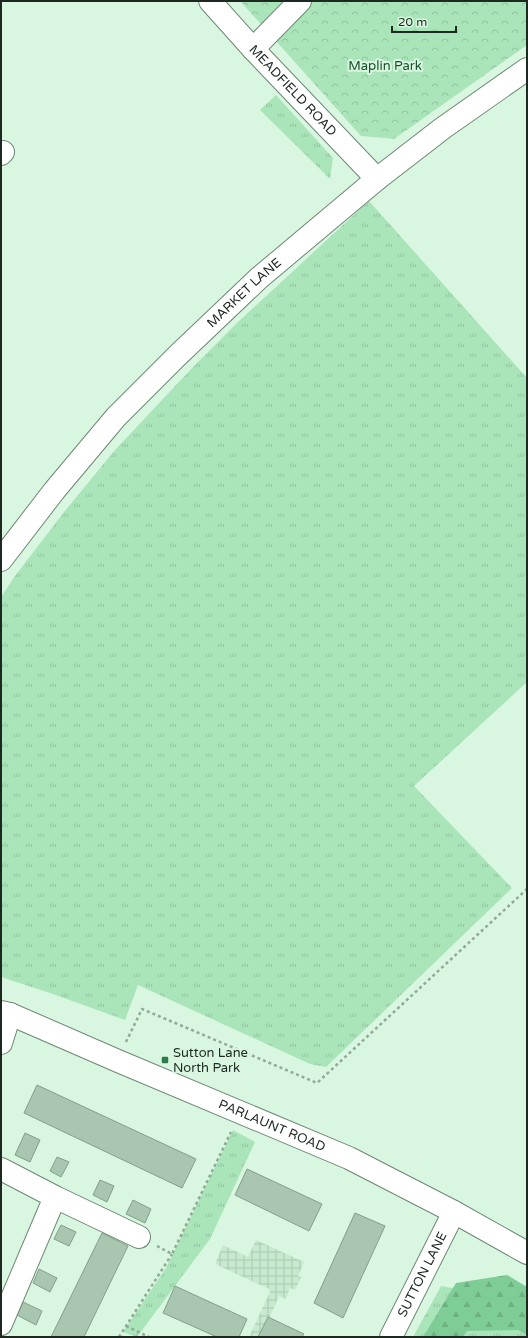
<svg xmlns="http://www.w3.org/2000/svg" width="528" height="1338" viewBox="0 0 528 1338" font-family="'Varela Round',sans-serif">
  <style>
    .industrial { fill: url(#industrial-grid) }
    .grass { fill: url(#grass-tufts) }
    .forest { fill: url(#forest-firs) }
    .park { fill: url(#park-crowns) }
    .building { fill: #a9c6b1; stroke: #839f8a }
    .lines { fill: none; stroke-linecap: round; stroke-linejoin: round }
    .minor-casing { stroke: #6d8874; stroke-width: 24 }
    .path { stroke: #92a997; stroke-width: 2.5; stroke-dasharray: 3 3; stroke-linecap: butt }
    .minor { stroke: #fff; stroke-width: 22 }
    .poi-dot { fill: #2e7b4a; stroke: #d9f7e0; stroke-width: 1.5 }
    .labels { text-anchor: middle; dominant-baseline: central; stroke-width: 4; stroke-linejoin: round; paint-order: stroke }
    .park-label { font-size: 13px; fill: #17502d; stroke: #d9f7e0 }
    .street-label { font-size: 13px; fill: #1d2820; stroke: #d9f7e0 }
    .poi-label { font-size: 13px; fill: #1d2820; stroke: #d9f7e0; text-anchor: start }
  </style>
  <defs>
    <pattern id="industrial-grid" width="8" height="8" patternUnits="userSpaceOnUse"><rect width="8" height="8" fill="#c7eacf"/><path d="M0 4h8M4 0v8" fill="none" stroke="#aac9b1"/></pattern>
    <pattern id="grass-tufts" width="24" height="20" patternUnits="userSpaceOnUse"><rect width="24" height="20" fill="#a9e5b9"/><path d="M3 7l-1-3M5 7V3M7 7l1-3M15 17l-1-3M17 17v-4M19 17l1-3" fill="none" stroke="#91c49f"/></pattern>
    <pattern id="forest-firs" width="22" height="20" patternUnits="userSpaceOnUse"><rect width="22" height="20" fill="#7fcd96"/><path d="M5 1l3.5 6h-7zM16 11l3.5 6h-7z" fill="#6db081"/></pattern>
    <pattern id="park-crowns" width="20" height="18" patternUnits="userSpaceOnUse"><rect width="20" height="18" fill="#a9e5b9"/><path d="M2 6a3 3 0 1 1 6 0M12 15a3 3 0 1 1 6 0" fill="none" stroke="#91c49f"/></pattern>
  </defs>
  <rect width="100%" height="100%" fill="#d9f7e0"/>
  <path class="industrial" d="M256,1240L304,1262L298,1276L301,1277L295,1290L290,1288L286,1299L279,1296L261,1337H249L270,1292L269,1289L215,1264L223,1245L248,1257Z"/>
  <g class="grass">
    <path d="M276,95L333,158L330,179L260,110Z"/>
    <path d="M369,201L527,378V682L414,786L512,888L326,1067L310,1064L138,985L125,1020L53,994L1,977V597L15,576L64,512L115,450L193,367L239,321Z"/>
    <path d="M233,1130L255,1142L210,1239L137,1337L123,1332L166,1268Z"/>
    <path d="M441,1286L507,1298L527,1308V1337H413Z"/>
  </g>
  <path class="forest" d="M507,1275L527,1287V1335L518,1330L467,1331L463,1337H423L456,1283Z"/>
  <path class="park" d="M240,1H527V45L394,139L361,136Z"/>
  <g class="building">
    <path d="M37,1085L196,1159L182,1188L24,1113Z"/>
    <path d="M25,1133L40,1140L30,1162L15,1155Z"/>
    <path d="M57,1157L69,1162L61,1177L50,1171Z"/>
    <path d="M247,1169L322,1204L309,1231L235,1195Z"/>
    <path d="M100,1180L114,1186L107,1202L93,1195Z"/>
    <path d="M133,1200L151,1209L145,1223L126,1214Z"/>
    <path d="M355,1213L385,1226L343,1318L314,1303Z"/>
    <path d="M61,1225L76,1232L69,1246L54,1239Z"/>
    <path d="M102,1233L128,1246L84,1337H51Z"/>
    <path d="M39,1269L57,1278L50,1292L33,1283Z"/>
    <path d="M175,1286L247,1319L239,1337H217L163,1313Z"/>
    <path d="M23,1302L42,1311L36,1325L17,1315Z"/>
    <path d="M268,1317L304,1334L302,1337H258Z"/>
  </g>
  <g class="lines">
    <defs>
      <g id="minor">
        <path id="s1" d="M210,1L253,49L377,179"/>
        <path d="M253,49L300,1"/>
        <path d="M1,154L3,152"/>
        <path id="s2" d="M1,560L54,491L116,417L177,356L259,278L377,179L443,128L527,69"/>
        <path id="s3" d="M1,1012L10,1014L118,1061L349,1158L454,1212L527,1253"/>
        <path d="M1,1043L10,1014"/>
        <path d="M1,1169L55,1197L139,1237"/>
        <path d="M1,1324L55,1197"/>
        <path id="s4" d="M391,1337L454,1212"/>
      </g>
    </defs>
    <use href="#minor" class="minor-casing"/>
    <g class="path">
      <path d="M126,1042L142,1009L317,1083L527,889"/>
      <path d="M157,1246L172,1254L231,1132"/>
      <path d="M126,1326L149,1337"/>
      <path d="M119,1337L172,1254"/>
    </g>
    <use href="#minor" class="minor"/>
  </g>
  <rect class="poi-dot" x="161" y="1056" width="8" height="8" rx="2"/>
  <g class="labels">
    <g class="park-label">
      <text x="385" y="66">Maplin Park</text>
    </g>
    <g class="street-label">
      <text stroke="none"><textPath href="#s1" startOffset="122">MEADFIELD ROAD</textPath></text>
      <text stroke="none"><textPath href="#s2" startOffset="362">MARKET LANE</textPath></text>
      <text stroke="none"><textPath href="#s3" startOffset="294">PARLAUNT ROAD</textPath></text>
      <text stroke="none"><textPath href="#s4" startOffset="70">SUTTON LANE</textPath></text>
    </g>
    <g class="poi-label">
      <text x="173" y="1053">Sutton Lane<tspan x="173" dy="15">North Park</tspan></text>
    </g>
  </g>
  <rect width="528" height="1338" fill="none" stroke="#1d2820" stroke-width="4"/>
  <path d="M392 26v6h64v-6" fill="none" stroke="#1d2820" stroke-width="2"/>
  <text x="398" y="26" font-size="12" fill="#1d2820" stroke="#d9f7e0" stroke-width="3" paint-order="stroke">20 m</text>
</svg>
